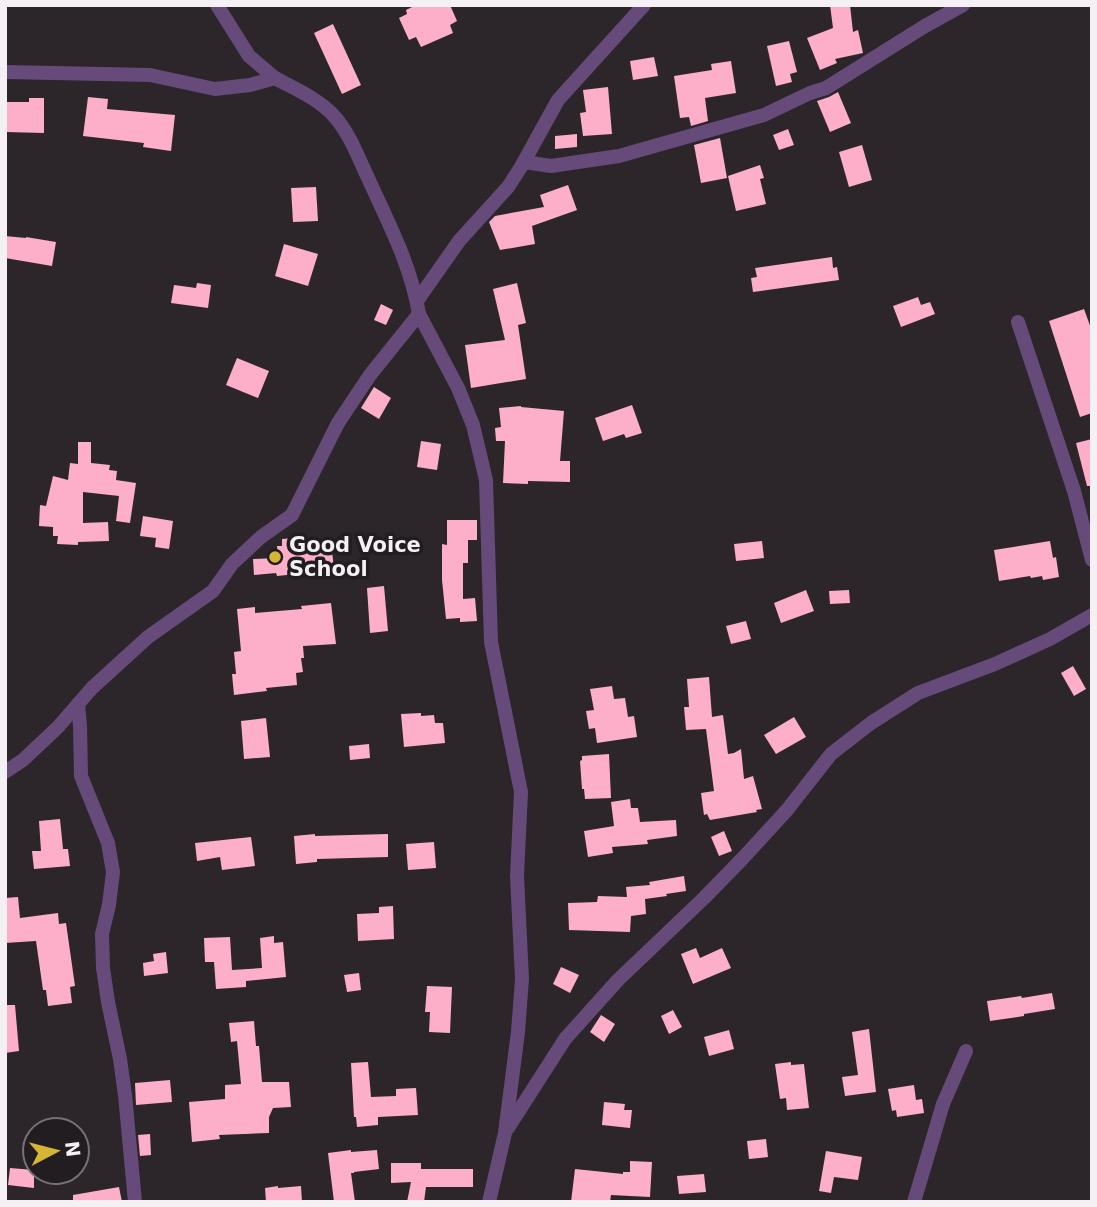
<svg xmlns="http://www.w3.org/2000/svg" width="1097" height="1207" viewBox="0 0 1097 1207" font-family="'DejaVu Sans',sans-serif">
  <style>
    .building { fill: #fdafc9 }
    .lines { fill: none; stroke-linecap: round; stroke-linejoin: round }
    .minor { stroke: #664a7a; stroke-width: 14 }
    .poi-dot { fill: #d5b534; stroke: #221d21; stroke-width: 2.5 }
    .labels { text-anchor: middle; dominant-baseline: central; stroke-width: 7; stroke-linejoin: round; paint-order: stroke }
    .poi-label { font-size: 21px; font-weight: bold; fill: #f4f0f3; stroke: #221d21; text-anchor: start }
  </style>
  <rect width="100%" height="100%" fill="#2c262b"/>
  <g class="building">
    <path d="M416,5H450L457,21L450,25L453,33L421,47L416,37L409,40L399,18L407,14L406,10Z"/>
    <path d="M830,5H850L853,32L858,30L863,53L835,59L837,63L820,70L807,38L833,28Z"/>
    <path d="M333,24L361,85L342,94L314,33Z"/>
    <path d="M789,41L797,72L790,74L792,82L776,86L767,46Z"/>
    <path d="M654,57L658,76L633,80L630,61Z"/>
    <path d="M731,61L736,93L705,98L708,121L691,126L689,117L680,118L674,76L712,70L711,64Z"/>
    <path d="M608,87L612,134L583,136L580,113L586,112L583,90Z"/>
    <path d="M838,92L851,123L830,132L817,101L829,97Z"/>
    <path d="M88,97L108,99L107,109L175,115L171,151L143,147L144,143L83,136Z"/>
    <path d="M29,98H44V133L5,132V102H29Z"/>
    <path d="M788,129L794,145L779,150L773,135Z"/>
    <path d="M577,134V147L555,149V136Z"/>
    <path d="M720,138L727,178L701,183L694,145Z"/>
    <path d="M862,145L872,180L849,187L839,152Z"/>
    <path d="M760,165L764,178L760,179L766,204L736,211L728,176Z"/>
    <path d="M568,185L577,210L532,226L535,244L500,250L489,222L495,216L544,207L540,195Z"/>
    <path d="M316,187L318,221L293,222L291,188Z"/>
    <path d="M5,236L26,238V237L56,242L52,266L5,258Z"/>
    <path d="M284,244L318,254L308,286L275,276Z"/>
    <path d="M832,257L833,268L837,267L839,280L753,292L751,278L757,277L755,268Z"/>
    <path d="M197,283L211,285L208,308L171,303L174,285L196,288Z"/>
    <path d="M517,283L526,323L518,325L526,379L471,388L465,345L505,340L493,289Z"/>
    <path d="M918,297L921,305L930,302L935,314L901,327L893,306Z"/>
    <path d="M381,304L393,310L386,325L374,320Z"/>
    <path d="M1084,309L1092,331V413L1080,417L1049,321Z"/>
    <path d="M237,358L269,371L258,398L226,385Z"/>
    <path d="M374,387L391,398L379,419L361,408Z"/>
    <path d="M632,405L642,433L626,438L624,434L603,441L595,418Z"/>
    <path d="M521,406V407L564,411L560,461H570V482L528,481V484L503,483L505,441H496L495,428L501,427L499,408Z"/>
    <path d="M1092,439V486H1087L1076,443Z"/>
    <path d="M421,441L441,444L437,470L417,467Z"/>
    <path d="M78,442H91V463L110,465L109,470L117,471L116,480L136,483L130,523L116,521L119,496L83,492V523L108,522L109,541L78,542V545L57,544L58,536H53V527L39,526L40,505L46,506L53,476L68,480L70,463L78,464Z"/>
    <path d="M143,516L173,521L169,549L155,547L156,538L140,536Z"/>
    <path d="M447,520H477V540H468V563H463V599L475,598L477,621L460,622V618L446,619L442,580V544L447,545Z"/>
    <path d="M296,538L298,553L332,550L334,570L277,576L276,573L254,575L253,559L278,558L277,546H282V539Z"/>
    <path d="M762,541L764,558L736,561L734,544Z"/>
    <path d="M1050,541L1053,558L1056,557L1059,577L1043,580L1042,576L1031,578L1030,576L999,581L994,550Z"/>
    <path d="M384,586L388,631L370,633L367,588Z"/>
    <path d="M806,590L814,611L781,623L774,603Z"/>
    <path d="M849,590L850,603L830,604L829,591Z"/>
    <path d="M331,603L336,644L303,646L304,658H301L303,672L296,673L297,685L266,688L267,691L234,695L232,674H236L234,652L241,651L237,609L255,607V613L302,609L301,606Z"/>
    <path d="M746,621L751,639L731,644L726,626Z"/>
    <path d="M1073,666L1086,689L1074,696L1061,673Z"/>
    <path d="M709,677L712,717L723,715L728,754L734,753L741,749L744,779L753,776L762,809L756,810L757,812L710,820L707,814L704,815L701,793L714,791L706,729L686,730L684,707H689L687,679Z"/>
    <path d="M612,686L614,699L625,698L628,717L634,716L637,737L597,743L595,728L589,729L586,711L594,710L590,689Z"/>
    <path d="M421,713V716L434,715L435,723H443L445,743L404,747L401,714Z"/>
    <path d="M794,717L806,737L776,754L764,735Z"/>
    <path d="M266,718L270,757L244,759L241,721Z"/>
    <path d="M369,744L370,758L350,760L349,746Z"/>
    <path d="M609,754L611,798L585,799L584,789H582L580,761L582,760V756Z"/>
    <path d="M630,799L631,808H638L640,822L676,820L677,836L647,840L648,844L612,847L613,853L588,857L584,831L614,826L611,802Z"/>
    <path d="M60,819L63,849H68L70,866L34,869L32,851H41L39,821Z"/>
    <path d="M724,831L732,851L719,856L711,837Z"/>
    <path d="M315,834V836L388,834V857L317,859V862L296,864L294,836Z"/>
    <path d="M251,837L255,866L222,870L220,857L197,861L195,843Z"/>
    <path d="M434,842L436,868L408,870L406,844Z"/>
    <path d="M684,876L686,891L666,894L667,896L645,899L646,914L631,916L630,932L569,930L568,903L597,902L598,896L627,897L626,887L650,885L649,882Z"/>
    <path d="M18,897L20,918L58,913L59,924L66,923L75,986L70,987L72,1003L48,1006L46,990H43L36,941L5,943V898Z"/>
    <path d="M393,906L394,939L358,941L357,914L379,913V907Z"/>
    <path d="M274,936V943L283,942L286,977L246,981V987L216,989L214,962H205L204,938L230,937L232,970L262,968L260,938Z"/>
    <path d="M696,948L700,958L722,948L731,968L693,984L681,954Z"/>
    <path d="M166,952L168,973L144,976L143,963L154,961L153,954Z"/>
    <path d="M561,967L579,975L570,993L553,984Z"/>
    <path d="M359,973L361,990L347,992L344,975Z"/>
    <path d="M427,986L452,987L450,1033L429,1032L430,1012H425Z"/>
    <path d="M1052,993L1055,1009L1024,1014V1016L990,1021L987,1001L1021,996L1022,998Z"/>
    <path d="M5,1005H15L19,1051L5,1053Z"/>
    <path d="M673,1010L682,1027L669,1034L661,1016Z"/>
    <path d="M601,1015L615,1024L604,1042L590,1032Z"/>
    <path d="M254,1021L256,1046H259L262,1082H289L291,1107L273,1108L269,1117V1133L219,1135L220,1139L192,1142L189,1102L225,1099V1085L241,1084L237,1041L231,1042L229,1023Z"/>
    <path d="M869,1029L876,1092L845,1096L842,1077L858,1075L852,1032Z"/>
    <path d="M729,1030L734,1049L709,1056L704,1037Z"/>
    <path d="M368,1062L371,1097L396,1096V1089L416,1088L418,1115L378,1117V1125L357,1127L356,1117H354L351,1063Z"/>
    <path d="M791,1062V1065L804,1064L809,1108L787,1110L786,1098L780,1099L775,1064Z"/>
    <path d="M170,1080L172,1102L136,1105L135,1083Z"/>
    <path d="M914,1085L916,1100L922,1099L924,1113L897,1117L896,1110L892,1111L888,1089Z"/>
    <path d="M604,1102L625,1104L624,1110H632L630,1128L602,1125Z"/>
    <path d="M150,1134L151,1155L140,1156L138,1135Z"/>
    <path d="M766,1139L768,1157L749,1159L747,1141Z"/>
    <path d="M351,1150V1152L377,1150L379,1169L354,1172V1173H351L355,1202H334L328,1153Z"/>
    <path d="M826,1151L862,1157L858,1180L834,1177L831,1193L819,1191Z"/>
    <path d="M630,1161L652,1162L650,1197L611,1195L610,1202H571L575,1169L623,1174V1172H630Z"/>
    <path d="M391,1163H421V1169H473V1187H426L424,1202H407L411,1182L391,1183Z"/>
    <path d="M10,1168L34,1170V1188L8,1185Z"/>
    <path d="M704,1174L706,1192L679,1194L677,1176Z"/>
    <path d="M278,1186V1188L301,1186L302,1202H266L265,1188Z"/>
    <path d="M119,1187L122,1202H73V1195Z"/>
  </g>
  <g class="lines">
    <g class="minor">
      <path d="M217,5L249,56L275,78"/>
      <path d="M5,72L150,75L215,89L250,85L275,78C295,89 319,99 334,116C350,134 358,157 368,178C388,222 411,265 419,314L458,388L473,425L486,480L491,642L521,792L517,876L522,979L518,1032L505,1133L489,1202"/>
      <path d="M524,162L551,166L619,156L764,115L810,93L826,88L925,26L963,5"/>
      <path d="M417,301L459,241L508,187L521,167L558,100L644,5"/>
      <path d="M1018,322L1074,491L1092,560"/>
      <path d="M78,704L80,726L81,776L108,843L113,872L109,905L102,934L103,968L108,1002L120,1059L125,1095L135,1202"/>
      <path d="M5,772L23,760L58,727L92,688L148,637L213,591L232,564L261,537L292,515L338,423L370,375L419,314"/>
      <path d="M508,1128L565,1039L618,980L704,898L743,858L787,810L831,754L871,723L918,693L995,664L1050,639L1092,615"/>
      <path d="M914,1202L943,1104L966,1051"/>
    </g>
  </g>
  <circle class="poi-dot" cx="275" cy="557" r="7"/>
  <g class="labels">
    <g class="poi-label">
      <text x="289" y="545">Good Voice<tspan x="289" dy="24">School</tspan></text>
    </g>
  </g>
  <rect width="1097" height="1207" fill="none" stroke="#f4f0f3" stroke-width="14"/>
  <g transform="translate(56 1151) rotate(83)"><circle r="33" fill="#221d21" stroke="#767175" stroke-width="2"/>
  <path d="M0-5L12 26L0 18L-12 26Z" fill="#d5b534"/>
  <text y="-10" font-size="19" font-weight="bold" text-anchor="middle" fill="#f4f0f3">N</text>
  </g>
</svg>
